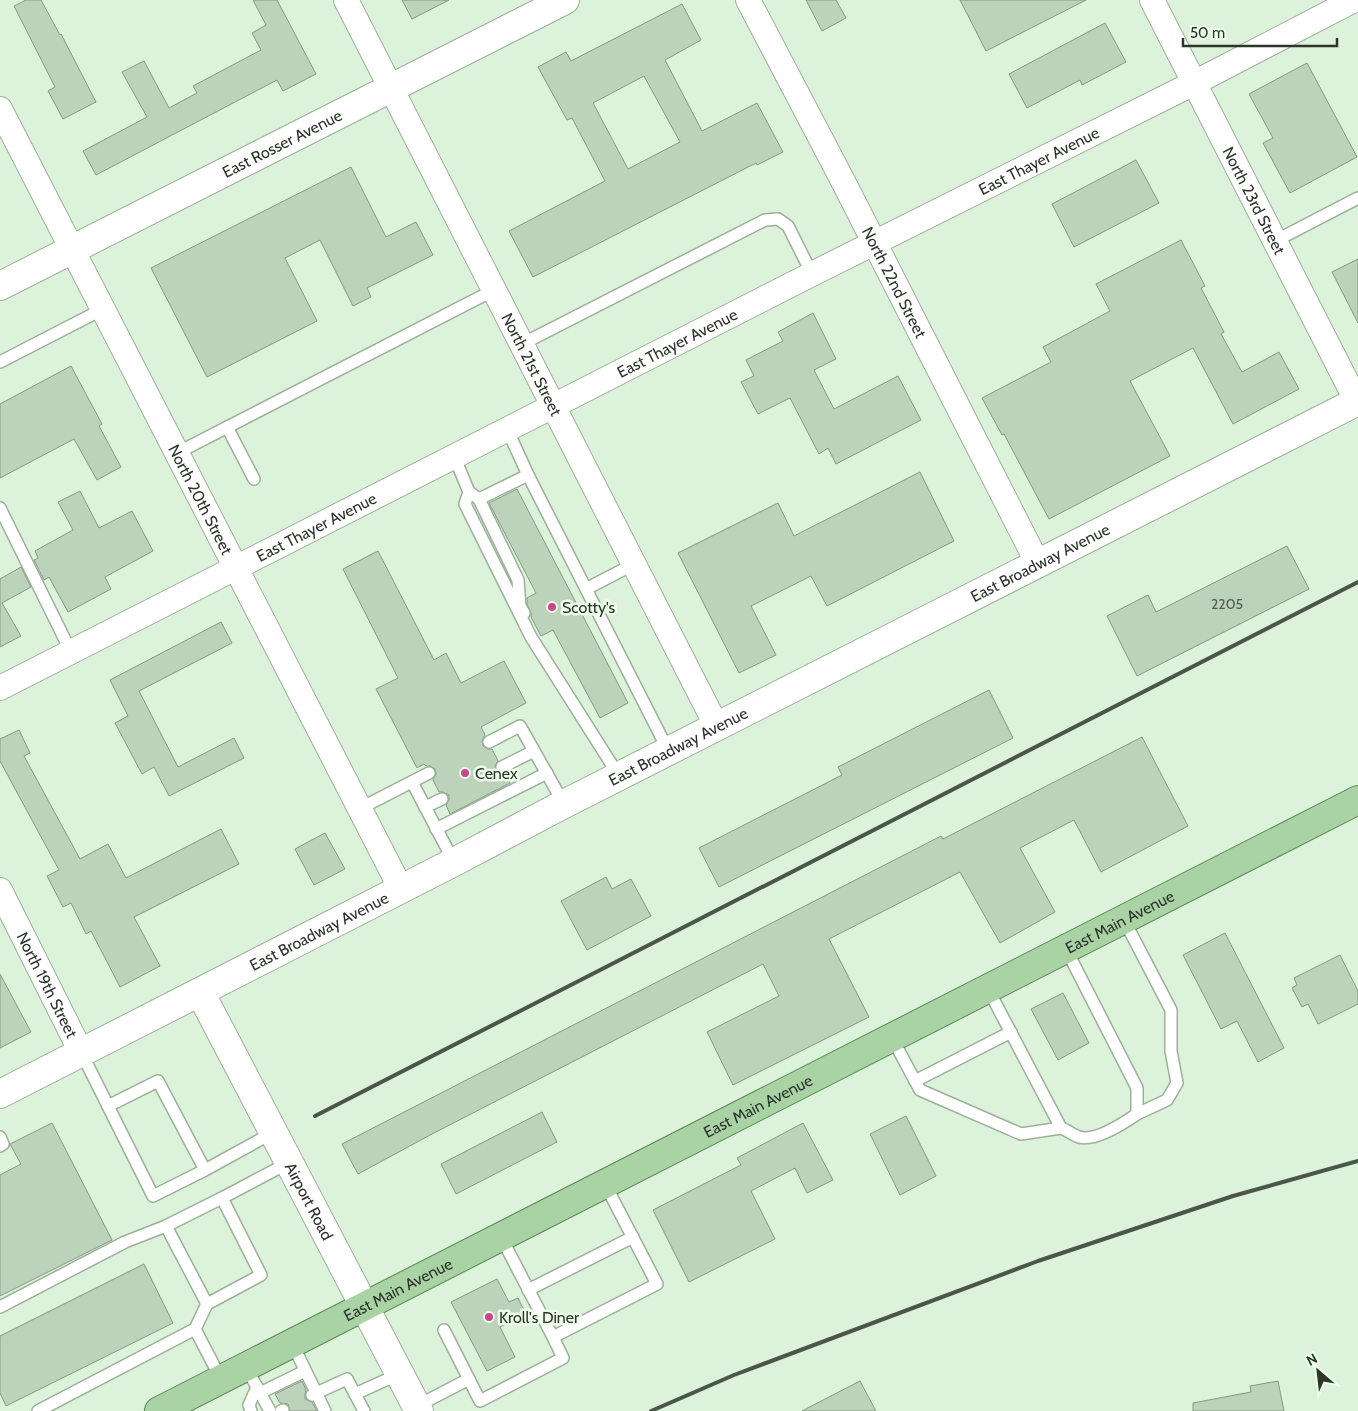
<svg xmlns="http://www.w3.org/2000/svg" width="1358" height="1411" viewBox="0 0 1358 1411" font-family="Cabin,sans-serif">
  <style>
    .building { fill: #bdd2ba; stroke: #859982; fill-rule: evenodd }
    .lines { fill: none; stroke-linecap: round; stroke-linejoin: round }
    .lane-casing { stroke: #9cb099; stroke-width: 14 }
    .street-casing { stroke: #9cb099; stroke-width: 26 }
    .secondary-casing { stroke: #9cb099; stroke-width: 30 }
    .primary-casing { stroke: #588853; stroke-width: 30 }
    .lane { stroke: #fff; stroke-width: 11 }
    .street { stroke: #fff; stroke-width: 24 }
    .secondary { stroke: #fff; stroke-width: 28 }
    .primary { stroke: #a9d3a5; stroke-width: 28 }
    .rail { stroke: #4b554a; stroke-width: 4 }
    .poi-dot { fill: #cb478b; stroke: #edfeeb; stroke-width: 2 }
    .labels { text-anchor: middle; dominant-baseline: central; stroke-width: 5; stroke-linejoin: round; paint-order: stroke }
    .number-label { font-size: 14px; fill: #505c4f }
    .street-label { font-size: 16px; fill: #2c342b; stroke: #edfeeb }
    .poi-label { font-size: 16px; fill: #2c342b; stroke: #edfeeb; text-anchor: start }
  </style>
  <rect width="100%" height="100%" fill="#ddf2da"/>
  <g class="building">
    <path d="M26,0H41L60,35L61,34L96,102L63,119L48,91L55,87L14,6Z"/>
    <path d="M253,0H277L316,74L283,91L277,80L96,175L83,151L147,117L122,72L144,61L169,108L197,93L193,86L261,50L252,33L266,25Z"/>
    <path d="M402,0H449L412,19Z"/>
    <path d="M806,0H836L846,18L822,31Z"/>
    <path d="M960,0H1086L986,51Z"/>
    <path d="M682,4L701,40L665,60L702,131L757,103L783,152L757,165L756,163L533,277L509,231L605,181L572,118L567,120L538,67L566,52L571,61ZM644,76L680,142L628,169L593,103Z"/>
    <path d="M1105,23L1126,62L1082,85L1080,80L1027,108L1009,74Z"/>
    <path d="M1307,63L1357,157L1290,193L1263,143L1273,138L1249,94Z"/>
    <path d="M1136,160L1159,203L1074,247L1052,204Z"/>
    <path d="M351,167L386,237L416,222L433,255L367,288L371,297L353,306L320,240L285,258L317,321L207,377L151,268Z"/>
    <path d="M1181,240L1205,286L1201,288L1224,332L1221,334L1242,372L1279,352L1299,389L1233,424L1193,348L1130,381L1170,456L1049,519L1004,434L1002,435L982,398L1051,362L1043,347L1110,311L1096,284Z"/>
    <path d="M1358,259V323L1332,272Z"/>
    <path d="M813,313L836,359L814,370L834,409L898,376L921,420L836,464L828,448L819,454L790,398L758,414L741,382L754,376L746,360L783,341L778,332Z"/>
    <path d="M71,366L102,424L99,426L121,467L97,480L74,439L0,478V404Z"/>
    <path d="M920,472L954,541L827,606L811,576L751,606L776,655L739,673L678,553L778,503L794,536Z"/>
    <path d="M517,489L628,703L600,718L553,630L541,636L531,617V613L527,604V598L536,593L489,503Z"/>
    <path d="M80,491L99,528L132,511L153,551L105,577L111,589L68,612L49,577L44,580L34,560L38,558L35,551L73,530L58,502Z"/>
    <path d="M1287,546L1309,589L1137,676L1107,616L1148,595L1156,612Z"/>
    <path d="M378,551L434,660L446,653L461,683L504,661L526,703L481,727L485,735L482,741L483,746L488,749H492L498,761L495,766L496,771L501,774H505L510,783L450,814L446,805L449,800V795L443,792H439L433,780L436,774L435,769L430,766H426L424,764L417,768L376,689L398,678L343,569Z"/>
    <path d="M21,567L31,587L2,603L21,636L0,647V579Z"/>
    <path d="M221,622L232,643L139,691L178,767L234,738L244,758L169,796L154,767L142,774L115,723L128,716L110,680Z"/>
    <path d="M989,690L1013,738L719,887L699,848L842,775L838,767Z"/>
    <path d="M19,730L30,753L24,756L80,859L108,844L126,878L221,829L239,864L134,917L160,966L120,987L91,931L86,934L71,903L63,907L47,876L59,870L0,761V739Z"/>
    <path d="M1142,737L1188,826L1101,872L1074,820L1020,848L1055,912L1000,943L960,872L829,939L869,1017L733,1085L707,1032L779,996L763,964L432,1134L358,1174L342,1144L941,836L943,839Z"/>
    <path d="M325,833L345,869L314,885L295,849Z"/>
    <path d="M606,877L612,889L631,879L651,916L587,950L561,901Z"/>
    <path d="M1225,933L1284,1048L1258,1062L1237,1021L1221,1029L1183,955Z"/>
    <path d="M1340,955L1358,991V1004L1318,1024L1308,1004L1302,1007L1292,988L1297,985L1294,978Z"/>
    <path d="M0,974L31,1032L0,1048Z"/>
    <path d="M1063,993L1089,1043L1058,1060L1031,1009Z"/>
    <path d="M542,1112L557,1142L456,1194L441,1164Z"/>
    <path d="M906,1116L936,1176L900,1195L870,1134Z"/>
    <path d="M52,1123L112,1240L0,1296V1175L21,1164L10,1144Z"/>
    <path d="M803,1123L833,1180L807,1193L795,1168L751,1191L775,1239L689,1282L653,1210L741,1165L737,1158Z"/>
    <path d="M144,1264L173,1323L6,1406L0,1393V1336Z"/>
    <path d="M497,1279L509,1302L518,1298L526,1314L500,1327L515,1357L487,1371L451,1302Z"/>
    <path d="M302,1381L306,1390L305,1394V1399L312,1402L317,1411H290L288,1404L280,1403L275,1394Z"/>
    <path d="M860,1381L876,1411H802L827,1398Z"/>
    <path d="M1278,1381L1284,1411H1193V1403L1251,1392L1250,1386Z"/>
  </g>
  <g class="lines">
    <defs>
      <g id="lane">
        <path d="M1275,241L1358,198"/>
        <path d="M522,344L765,220L778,219L788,226L812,274"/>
        <path d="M0,362L103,309"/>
        <path d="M227,427L254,479"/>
        <path d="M507,429L528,475L669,752"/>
        <path d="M177,453L494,290"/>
        <path d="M454,456L469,492L465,504L531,637L619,776"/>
        <path d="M469,492L479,499L518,580L520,606L524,613"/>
        <path d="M479,499L528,475"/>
        <path d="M0,508L71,652"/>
        <path d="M586,589L634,564"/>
        <path d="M489,742L520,726L564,804"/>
        <path d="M502,767L534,751"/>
        <path d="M412,782L454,862"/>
        <path d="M425,807L442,799"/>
        <path d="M359,809L429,773"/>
        <path d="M436,829L547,773"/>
        <path d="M1124,920L1171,1010V1051L1177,1083L1167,1100L1137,1114"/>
        <path d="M988,989L1061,1128C1067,1130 1073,1135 1079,1137C1095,1142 1124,1123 1137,1114V1088L1066,949"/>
        <path d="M892,1038L920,1090L1021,1134L1061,1128"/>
        <path d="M81,1052L108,1106"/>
        <path d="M915,1081L1011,1032"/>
        <path d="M0,1137L3,1144L0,1146"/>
        <path d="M205,1170L153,1196L108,1106L158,1081L205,1170L274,1132"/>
        <path d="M501,1237L553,1337L657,1284L605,1184"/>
        <path d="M528,1290L633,1237"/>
        <path d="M207,1304L166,1226L222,1198"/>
        <path d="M0,1307L125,1242L166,1226"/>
        <path d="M195,1329L207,1304L261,1275L222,1198L290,1162"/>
        <path d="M444,1330L480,1401L563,1358L553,1337"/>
        <path d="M292,1343L325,1411"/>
        <path d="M246,1367L270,1411"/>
        <path d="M260,1393L305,1371"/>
        <path d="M355,1394L399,1374"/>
        <path d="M312,1395L347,1379L364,1411"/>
        <path d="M417,1406L469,1379"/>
        <path d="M38,1411L195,1329L221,1379"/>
        <path d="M251,1411L249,1405L257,1387"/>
        <path d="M281,1411L283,1410"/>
      </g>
      <g id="street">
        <path id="s1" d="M346,0L717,727"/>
        <path id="s2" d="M748,0L844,183L1038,564"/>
        <path id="s3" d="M1152,0L1357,402"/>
        <path id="s4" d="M0,109L401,889"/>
        <path id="s5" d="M0,688L812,274L1194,83L1354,0"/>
        <path id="s6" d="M0,890L81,1052"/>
      </g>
      <g id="secondary">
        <path id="s7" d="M0,286L565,0"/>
        <path id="s8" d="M200,992L419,1411"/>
        <path id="s9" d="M0,1094L454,862L564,804L1358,401"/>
      </g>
      <g id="primary">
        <path id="s10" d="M159,1411L1358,800"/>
      </g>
    </defs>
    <use href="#lane" class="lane-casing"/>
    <use href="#street" class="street-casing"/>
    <use href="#secondary" class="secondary-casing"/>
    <use href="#primary" class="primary-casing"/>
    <use href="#lane" class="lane"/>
    <use href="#street" class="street"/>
    <use href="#secondary" class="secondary"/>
    <use href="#primary" class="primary"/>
    <g class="rail">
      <path d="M315,1116L1358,582"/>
      <path d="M651,1411L734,1375L1038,1261L1233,1196L1358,1161"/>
    </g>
  </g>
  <g class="poi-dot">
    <circle cx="552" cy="607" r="5"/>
    <circle cx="465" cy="773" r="5"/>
    <circle cx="489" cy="1317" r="5"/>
  </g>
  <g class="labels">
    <g class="number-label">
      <text x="1227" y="604">2205</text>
    </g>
    <g class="street-label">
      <text stroke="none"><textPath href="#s7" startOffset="316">East Rosser Avenue</textPath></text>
      <text stroke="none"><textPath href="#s5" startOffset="1165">East Thayer Avenue</textPath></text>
      <text stroke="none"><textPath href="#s3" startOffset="225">North 23rd Street</textPath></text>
      <text stroke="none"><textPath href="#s2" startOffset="318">North 22nd Street</textPath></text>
      <text stroke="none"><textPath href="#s5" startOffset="760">East Thayer Avenue</textPath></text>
      <text stroke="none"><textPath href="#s1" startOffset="409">North 21st Street</textPath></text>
      <text stroke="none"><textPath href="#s4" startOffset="439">North 20th Street</textPath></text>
      <text stroke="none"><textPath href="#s5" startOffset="355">East Thayer Avenue</textPath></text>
      <text stroke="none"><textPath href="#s9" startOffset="1168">East Broadway Avenue</textPath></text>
      <text stroke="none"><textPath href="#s9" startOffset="762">East Broadway Avenue</textPath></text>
      <text stroke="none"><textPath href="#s10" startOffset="1078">East Main Avenue</textPath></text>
      <text stroke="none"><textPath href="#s9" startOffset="358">East Broadway Avenue</textPath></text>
      <text stroke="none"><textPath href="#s6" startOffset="106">North 19th Street</textPath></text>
      <text stroke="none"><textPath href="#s10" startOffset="672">East Main Avenue</textPath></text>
      <text stroke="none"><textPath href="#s8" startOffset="236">Airport Road</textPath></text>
      <text stroke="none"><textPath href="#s10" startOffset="268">East Main Avenue</textPath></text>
    </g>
    <g class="poi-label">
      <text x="562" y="607">Scotty's</text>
      <text x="475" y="773">Cenex</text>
      <text x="499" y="1317">Kroll's Diner</text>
    </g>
  </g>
  <g transform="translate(1318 1371) rotate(332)" stroke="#edfeeb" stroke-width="4" paint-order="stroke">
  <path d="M0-4L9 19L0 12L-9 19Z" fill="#2c342b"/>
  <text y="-8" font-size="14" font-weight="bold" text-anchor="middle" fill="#2c342b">N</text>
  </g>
  <path d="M1183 38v8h154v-8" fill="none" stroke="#2c342b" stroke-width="2.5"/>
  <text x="1190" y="38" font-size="15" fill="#2c342b" stroke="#edfeeb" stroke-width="4" paint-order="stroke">50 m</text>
</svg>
